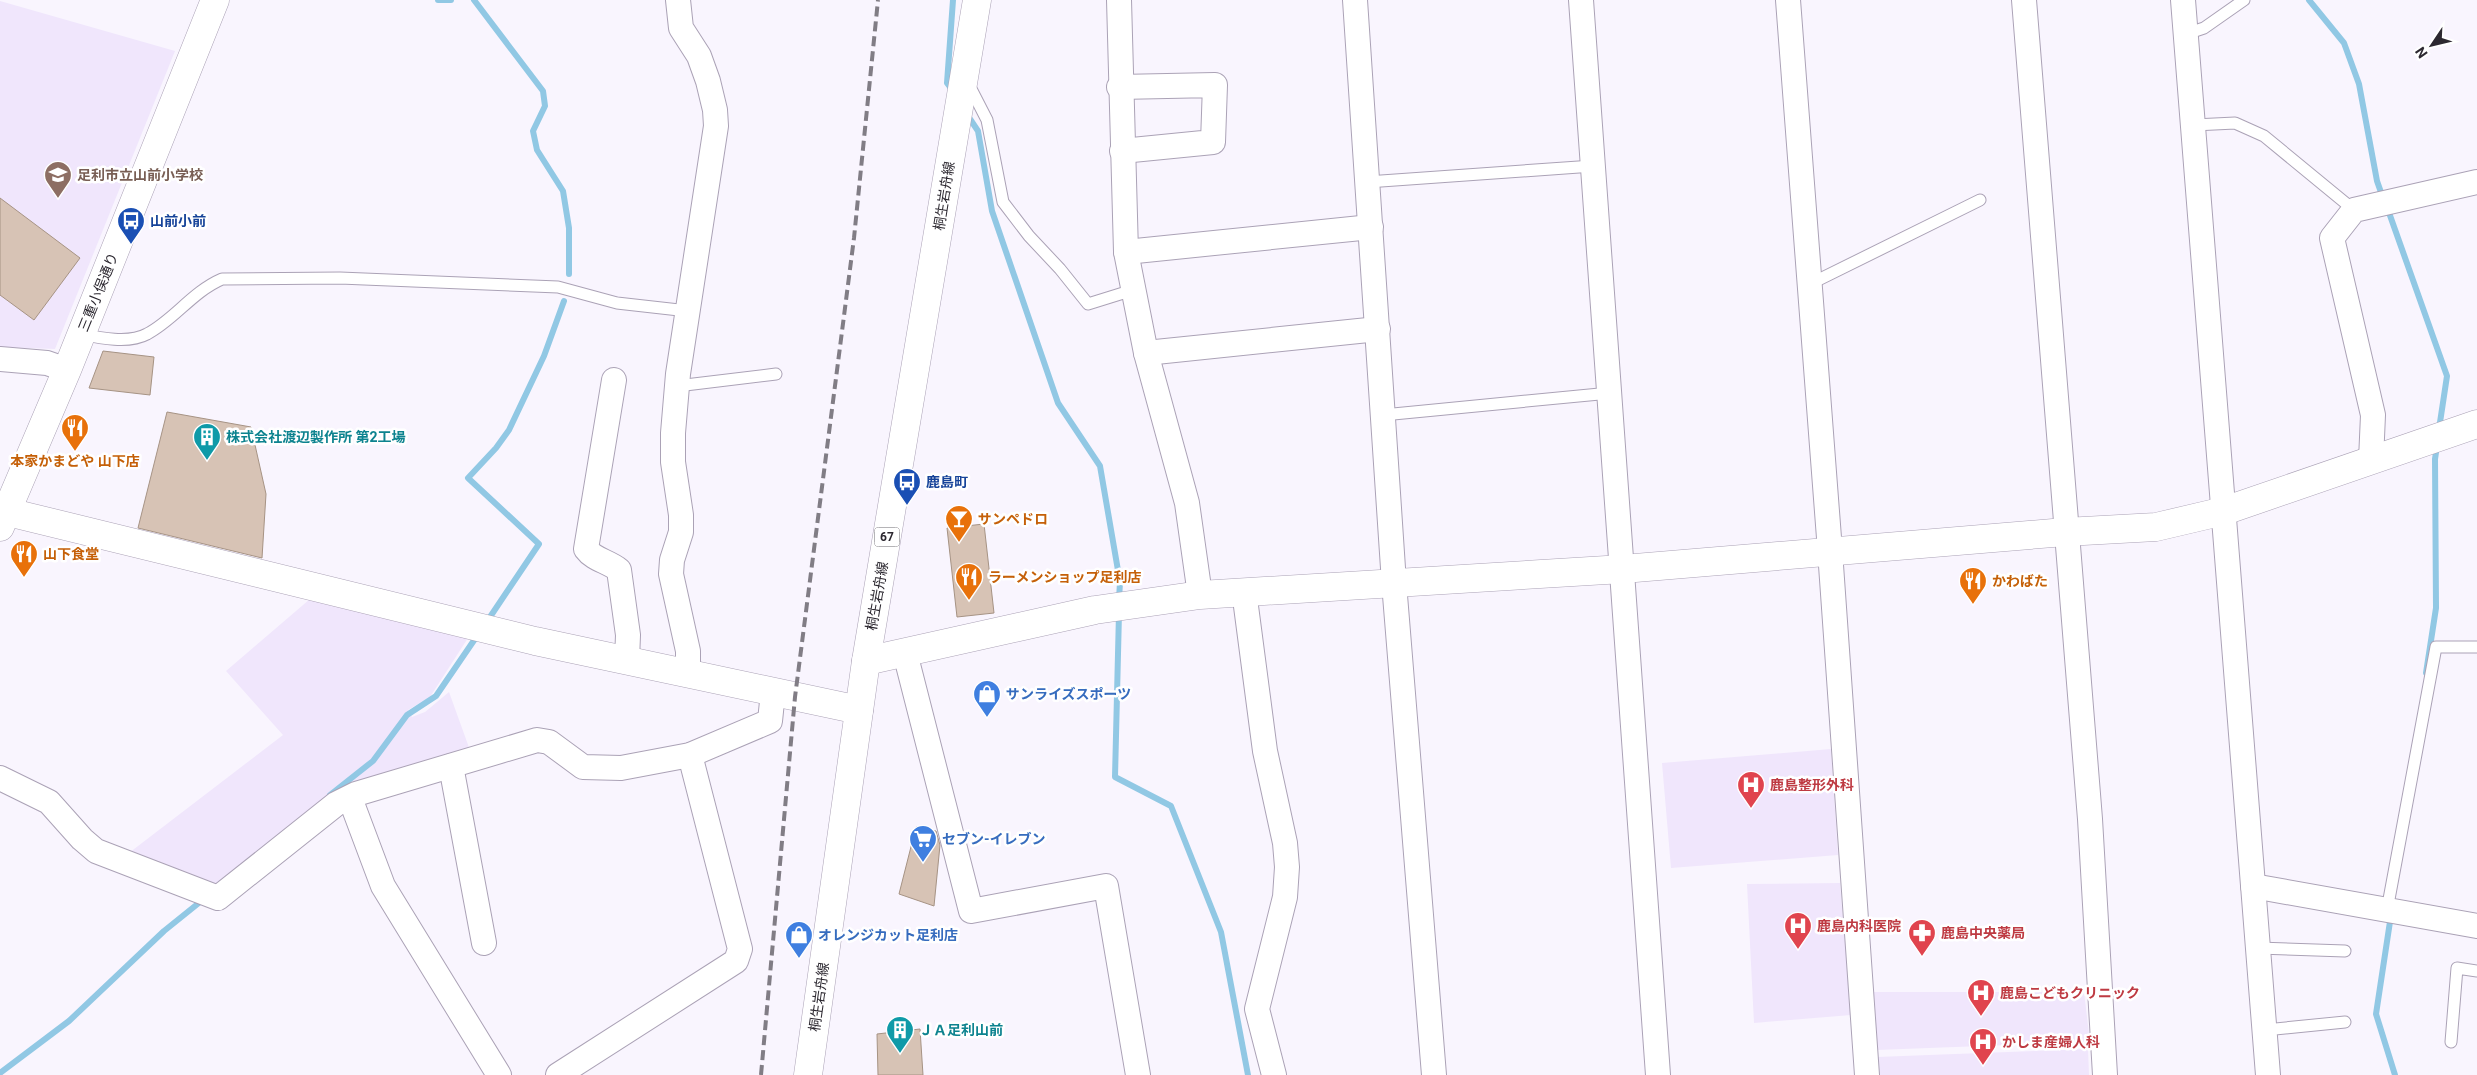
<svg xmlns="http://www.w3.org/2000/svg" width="2477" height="1075" viewBox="0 0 2477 1075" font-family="Roboto,'Noto Sans JP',sans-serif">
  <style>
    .built { fill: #f0e6fc }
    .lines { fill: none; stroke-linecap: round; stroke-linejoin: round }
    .stream { stroke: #91c8e4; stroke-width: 6 }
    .building { fill: #d7c3b5; stroke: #a69384 }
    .service-casing { stroke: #aba2b6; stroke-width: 13 }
    .minor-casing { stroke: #aba2b6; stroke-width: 26 }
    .tertiary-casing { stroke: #aba2b6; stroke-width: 29 }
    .primary-casing { stroke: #aba2b6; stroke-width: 29 }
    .service { stroke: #fff; stroke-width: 11 }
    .minor { stroke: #fff; stroke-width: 24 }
    .tertiary { stroke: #fff; stroke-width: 28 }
    .primary { stroke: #fff; stroke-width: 28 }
    .rail { stroke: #817d85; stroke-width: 4; stroke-dasharray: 10 5; stroke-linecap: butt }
    .labels { text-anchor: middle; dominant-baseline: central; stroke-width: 5; stroke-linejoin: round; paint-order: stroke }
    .shield { fill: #fff; stroke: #6b686e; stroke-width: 1 }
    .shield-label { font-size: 12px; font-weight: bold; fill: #2c2830 }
    .education-label { font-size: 14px; font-weight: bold; fill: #785e54; stroke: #fff; text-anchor: start }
    .street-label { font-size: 14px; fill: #2c2830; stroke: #fff }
    .transit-label { font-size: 14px; font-weight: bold; fill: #164399; stroke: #fff; text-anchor: start }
    .culture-label { font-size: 14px; font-weight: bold; fill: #0d838f; stroke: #fff; text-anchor: start }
    .food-label { font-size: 14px; font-weight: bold; fill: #c56008; stroke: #fff; text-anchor: start }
    .shop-label { font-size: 14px; font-weight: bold; fill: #366cbe; stroke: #fff; text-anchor: start }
    .health-label { font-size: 14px; font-weight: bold; fill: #be3a42; stroke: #fff; text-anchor: start }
  </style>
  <rect width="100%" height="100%" fill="#f9f5fe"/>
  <g class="built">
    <path d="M0,1L175,51L55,349L0,347Z"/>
    <path d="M310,599L468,638L430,697L408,710L412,717L425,712L449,692L471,753L337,796L218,891L125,856L283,735L226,671Z"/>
    <path d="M1831,749L1838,855L1671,868L1662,763Z"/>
    <path d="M1840,883L1851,1015L1754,1023L1747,884Z"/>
    <path d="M1874,992H2084L2090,1042L1877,1050Z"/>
    <path d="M2088,1049L2089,1075H1878L1877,1057Z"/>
  </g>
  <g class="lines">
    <g class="stream">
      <path d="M438,0H451"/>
      <path d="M474,0L543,91L545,106L533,131L537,150L563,191L569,228V274"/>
      <path d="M2309,0L2344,43L2359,84L2377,181L2383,198"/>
      <path d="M953,91L947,83L953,0"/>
      <path d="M966,113L978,131L992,211L1058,403L1100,466L1120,582L1119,600"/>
      <path d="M2387,207L2447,376L2439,429"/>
      <path d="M1119,613L1115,777L1171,806L1221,932L1248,1075"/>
      <path d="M486,623L539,544L468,478L496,448L509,430L544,356L564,301"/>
      <path d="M2426,673L2436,608L2435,459L2437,446"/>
      <path d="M330,795L373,761L407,715L436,696L479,633"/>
      <path d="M2391,915L2376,1014L2395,1075"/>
      <path d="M0,1073L69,1021L164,931L205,898"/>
    </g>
  </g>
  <g class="building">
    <path d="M0,198L80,258L34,320L0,295Z"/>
    <path d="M103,351L154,357L150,395L89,388Z"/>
    <path d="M167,412L251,427L266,494L262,558L138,528Z"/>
    <path d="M984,524L994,613L957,617L947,528Z"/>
    <path d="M916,827L936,831L940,845L934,906L899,894Z"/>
    <path d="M920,1029L923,1075H878L877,1034Z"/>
  </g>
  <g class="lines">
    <defs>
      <g id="service">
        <path d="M2186,34L2204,28L2244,0"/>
        <path d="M968,83L987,120L1003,202L1029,236L1060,269L1088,304L1133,290"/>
        <path d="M2194,125L2235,123L2264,136L2354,210"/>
        <path d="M1367,182L1593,166"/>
        <path d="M1810,284L1980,200"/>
        <path d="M81,334C100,338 129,344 147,334C174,320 192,292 222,279L340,278L558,287L617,303L688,311"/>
        <path d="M677,386L776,374"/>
        <path d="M1383,415L1610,393"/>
        <path d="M2387,910L2436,647H2477"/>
        <path d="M2258,948L2345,951"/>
        <path d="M2265,1030L2345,1022"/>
        <path d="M2451,1042L2457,968L2477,971"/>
      </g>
      <g id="minor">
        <path d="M678,0L681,28L699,56L708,81L715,110L716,126L678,374L673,433V462L681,515V532L672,560L671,574L688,651V673"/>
        <path d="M1119,0L1126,252L1146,353L1187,503L1200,595"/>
        <path d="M1355,0L1394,583L1434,1075"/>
        <path d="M1581,0L1658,1075"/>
        <path d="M1788,0L1830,551L1867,1075"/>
        <path d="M2024,0L2090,819L2105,1075"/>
        <path d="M2183,0L2268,1075"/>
        <path d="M1119,87L1215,85L1213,142L1122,151"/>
        <path d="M1126,252L1371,227"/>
        <path d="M1146,353L1378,329"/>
        <path d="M0,359L47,363L67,370"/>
        <path d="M614,380L586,549C594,560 608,561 619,570L628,635L627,660"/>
        <path d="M2371,460L2373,415L2332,238L2354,210L2477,182"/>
        <path d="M1244,591L1265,751L1285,843L1287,867L1285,897L1257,1009L1274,1075"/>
        <path d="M905,653L971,911L1106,886L1138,1075"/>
        <path d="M451,766L484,943"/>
        <path d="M0,778L49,802L82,839L96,851L218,898L336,804L356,794L537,740L549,742L583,767L621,768L690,755L770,721L773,692"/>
        <path d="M350,798L383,886L499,1075"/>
        <path d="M2253,886L2477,926"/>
        <path d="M558,1075L736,961L740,949L690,755"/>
      </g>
      <g id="tertiary">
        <path d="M0,510L535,641L859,710"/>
        <path d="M0,527L67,370L215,0"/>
        <path d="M866,661L1095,610L1200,595L1623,569L2065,532L2156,527L2224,511L2477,424"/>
      </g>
      <path id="primary" d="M808,1075L866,661L977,0"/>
    </defs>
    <use href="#service" class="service-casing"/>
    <use href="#minor" class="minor-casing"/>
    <use href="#tertiary" class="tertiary-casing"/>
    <use href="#primary" class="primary-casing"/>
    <use href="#service" class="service"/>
    <use href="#minor" class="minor"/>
    <use href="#tertiary" class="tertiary"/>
    <use href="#primary" class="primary"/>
    <path class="rail" d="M761,1075L795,697L854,238L878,0"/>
  </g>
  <defs>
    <symbol id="school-pin" viewBox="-11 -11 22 30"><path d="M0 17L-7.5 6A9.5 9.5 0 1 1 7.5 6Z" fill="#8d6e63" stroke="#fff"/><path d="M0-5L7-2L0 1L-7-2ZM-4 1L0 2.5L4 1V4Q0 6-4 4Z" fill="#fff"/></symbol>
    <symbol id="bus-pin" viewBox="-11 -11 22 30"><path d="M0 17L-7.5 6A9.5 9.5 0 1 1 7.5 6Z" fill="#1a4fb4" stroke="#fff"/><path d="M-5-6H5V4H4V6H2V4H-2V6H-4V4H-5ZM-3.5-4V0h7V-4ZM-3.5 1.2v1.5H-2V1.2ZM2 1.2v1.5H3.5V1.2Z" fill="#fff"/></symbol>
    <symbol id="restaurant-pin" viewBox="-11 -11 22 30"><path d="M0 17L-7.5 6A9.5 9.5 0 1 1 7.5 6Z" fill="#e8710a" stroke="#fff"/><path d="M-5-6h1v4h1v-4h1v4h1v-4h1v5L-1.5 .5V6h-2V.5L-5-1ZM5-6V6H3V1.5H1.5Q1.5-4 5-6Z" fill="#fff"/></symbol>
    <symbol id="building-pin" viewBox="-11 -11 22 30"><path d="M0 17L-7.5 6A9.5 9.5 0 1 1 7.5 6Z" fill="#0f9aa8" stroke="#fff"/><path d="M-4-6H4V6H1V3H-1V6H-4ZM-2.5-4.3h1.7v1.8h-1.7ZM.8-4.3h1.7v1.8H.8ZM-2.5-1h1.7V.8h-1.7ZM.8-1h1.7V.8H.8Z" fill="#fff"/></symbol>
    <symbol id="bar-pin" viewBox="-11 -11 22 30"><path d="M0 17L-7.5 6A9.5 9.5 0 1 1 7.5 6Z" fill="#e8710a" stroke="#fff"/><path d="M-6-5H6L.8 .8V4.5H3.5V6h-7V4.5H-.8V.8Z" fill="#fff"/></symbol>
    <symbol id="shop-pin" viewBox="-11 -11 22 30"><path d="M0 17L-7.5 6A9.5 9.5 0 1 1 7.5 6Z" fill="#3f7fe0" stroke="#fff"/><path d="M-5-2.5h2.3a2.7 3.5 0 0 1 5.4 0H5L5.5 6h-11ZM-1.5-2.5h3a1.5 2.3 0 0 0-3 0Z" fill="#fff"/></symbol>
    <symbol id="hospital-pin" viewBox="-11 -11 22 30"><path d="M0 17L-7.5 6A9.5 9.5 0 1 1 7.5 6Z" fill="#e0444e" stroke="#fff"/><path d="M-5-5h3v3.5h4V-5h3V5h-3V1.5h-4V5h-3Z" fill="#fff"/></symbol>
    <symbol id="supermarket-pin" viewBox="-11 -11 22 30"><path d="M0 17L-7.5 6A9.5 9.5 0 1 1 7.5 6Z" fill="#3f7fe0" stroke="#fff"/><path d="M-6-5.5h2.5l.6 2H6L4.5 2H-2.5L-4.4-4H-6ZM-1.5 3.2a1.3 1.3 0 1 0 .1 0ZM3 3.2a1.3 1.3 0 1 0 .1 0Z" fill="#fff"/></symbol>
    <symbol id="pharmacy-pin" viewBox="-11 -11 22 30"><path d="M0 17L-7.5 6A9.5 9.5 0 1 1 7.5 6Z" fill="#e0444e" stroke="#fff"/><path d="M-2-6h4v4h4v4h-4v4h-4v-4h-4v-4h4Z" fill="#fff"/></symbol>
  </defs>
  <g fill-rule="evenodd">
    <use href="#school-pin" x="42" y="159" width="32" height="43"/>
    <use href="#bus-pin" x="115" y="205" width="32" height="43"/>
    <use href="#restaurant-pin" x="59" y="412" width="32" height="43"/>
    <use href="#building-pin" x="191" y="421" width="32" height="43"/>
    <use href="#bus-pin" x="891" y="466" width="32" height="43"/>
    <use href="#bar-pin" x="943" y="503" width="32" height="43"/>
    <use href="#restaurant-pin" x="8" y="538" width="32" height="43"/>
    <use href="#restaurant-pin" x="953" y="561" width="32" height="43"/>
    <use href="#restaurant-pin" x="1957" y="565" width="32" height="43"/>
    <use href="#shop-pin" x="971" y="678" width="32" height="43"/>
    <use href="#hospital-pin" x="1735" y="769" width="32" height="43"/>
    <use href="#supermarket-pin" x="907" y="823" width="32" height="43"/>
    <use href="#hospital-pin" x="1782" y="910" width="32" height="43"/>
    <use href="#pharmacy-pin" x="1906" y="917" width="32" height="43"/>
    <use href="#shop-pin" x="783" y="919" width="32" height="43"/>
    <use href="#hospital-pin" x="1965" y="977" width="32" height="43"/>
    <use href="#building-pin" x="884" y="1014" width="32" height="43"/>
    <use href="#hospital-pin" x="1967" y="1026" width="32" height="43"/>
  </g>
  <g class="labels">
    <rect class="shield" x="874.5" y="527.5" width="25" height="19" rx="4"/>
    <g class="shield-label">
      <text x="887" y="537">67</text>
    </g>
    <g class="education-label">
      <text x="77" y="175">足利市立山前小学校</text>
    </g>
    <g class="street-label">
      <text transform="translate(944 196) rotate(-81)">桐生岩舟線</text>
      <text transform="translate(98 292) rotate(-68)">三重小俣通り</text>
      <text transform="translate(877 596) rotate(-80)">桐生岩舟線</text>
      <text transform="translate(819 997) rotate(-82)">桐生岩舟線</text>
    </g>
    <g class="transit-label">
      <text x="150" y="221">山前小前</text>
      <text x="926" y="482">鹿島町</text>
    </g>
    <g class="culture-label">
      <text x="226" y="437">株式会社渡辺製作所 第2工場</text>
      <text x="919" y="1030">ＪＡ足利山前</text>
    </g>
    <g class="food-label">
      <text x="75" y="461" text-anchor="middle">本家かまどや 山下店</text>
      <text x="978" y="519">サンペドロ</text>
      <text x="43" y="554">山下食堂</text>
      <text x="988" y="577">ラーメンショップ足利店</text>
      <text x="1992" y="581">かわばた</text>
    </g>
    <g class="shop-label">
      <text x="1006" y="694">サンライズスポーツ</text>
      <text x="942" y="839">セブン-イレブン</text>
      <text x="818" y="935">オレンジカット足利店</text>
    </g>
    <g class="health-label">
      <text x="1770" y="785">鹿島整形外科</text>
      <text x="1817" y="926">鹿島内科医院</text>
      <text x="1941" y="933">鹿島中央薬局</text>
      <text x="2000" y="993">鹿島こどもクリニック</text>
      <text x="2002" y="1042">かしま産婦人科</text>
    </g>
  </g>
  <g transform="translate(2432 45) rotate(235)" stroke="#ffffff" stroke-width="4" paint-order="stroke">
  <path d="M0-4L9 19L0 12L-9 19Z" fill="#2c2830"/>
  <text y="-8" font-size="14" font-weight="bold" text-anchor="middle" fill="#2c2830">N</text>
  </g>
</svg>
